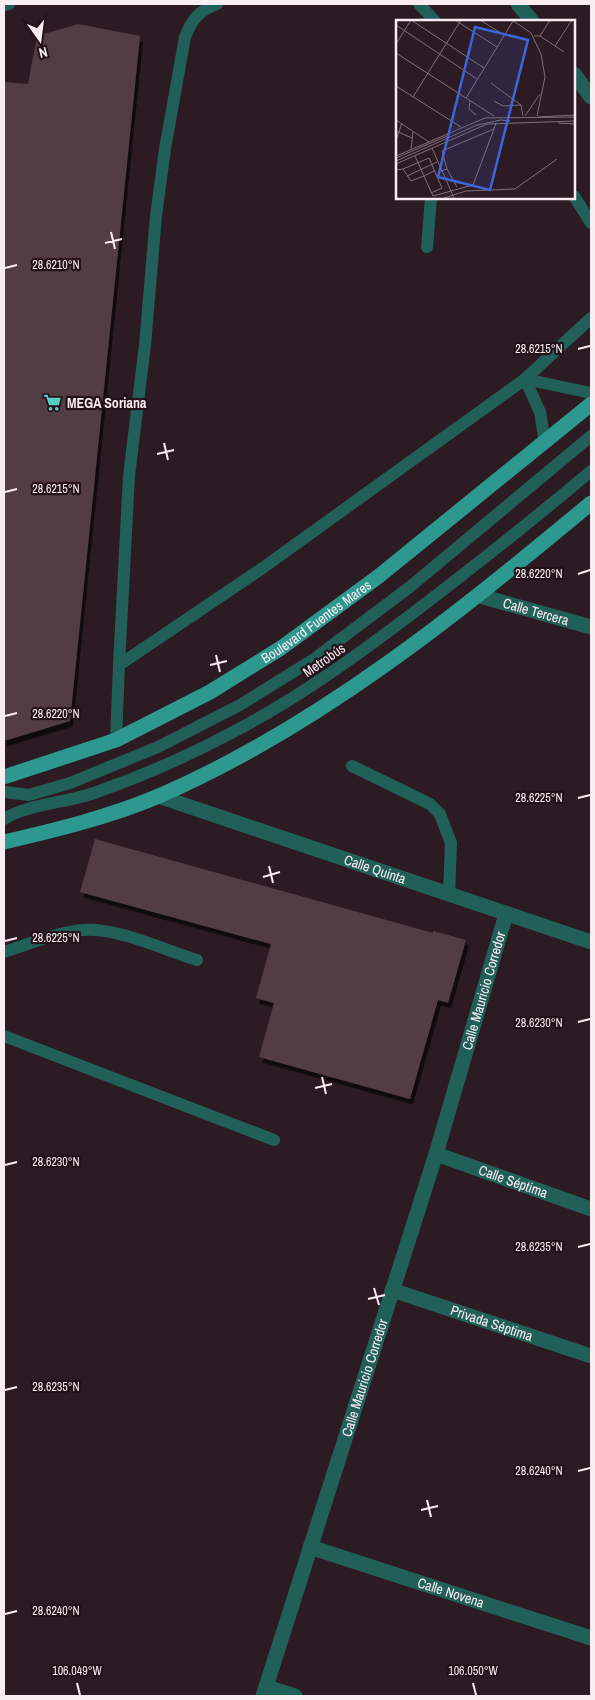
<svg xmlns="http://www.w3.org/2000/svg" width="595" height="1700" viewBox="0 0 595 1700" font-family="'Archivo Narrow',sans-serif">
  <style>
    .building { fill: #523d45; filter: url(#shadow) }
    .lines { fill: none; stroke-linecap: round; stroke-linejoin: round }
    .service { stroke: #215f59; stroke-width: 12 }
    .minor { stroke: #215f59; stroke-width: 15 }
    .primary { stroke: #2c988e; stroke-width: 15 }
    .ticks { fill: none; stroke: #faedf2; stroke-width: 2 }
    .labels { text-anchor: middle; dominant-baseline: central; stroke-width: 4.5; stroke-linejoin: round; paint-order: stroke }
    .poi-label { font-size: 14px; font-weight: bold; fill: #faedf2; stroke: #231219; text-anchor: start }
    .street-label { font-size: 14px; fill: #faedf2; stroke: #231219 }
    .inset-road { fill: none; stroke: #7f6f76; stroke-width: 1 }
    .view { fill: #3e66dc; fill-opacity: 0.15; stroke: #3e66dc; stroke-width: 2.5 }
    .inset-edge { fill: none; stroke: #faedf2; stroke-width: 2.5 }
    .ticks-label { font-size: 12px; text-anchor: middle; fill: #faedf2; stroke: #231219; stroke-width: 4.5; stroke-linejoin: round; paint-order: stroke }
  </style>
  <defs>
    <filter id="shadow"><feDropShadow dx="3" dy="5.5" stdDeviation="0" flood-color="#0009"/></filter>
  </defs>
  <rect width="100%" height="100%" fill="#2d1b23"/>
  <g class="building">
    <path d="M78,24L140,36L70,721L4,741V82L28,84L37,36Z"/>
    <path d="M95,839L433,933V931L466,940L448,1003L438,1000L410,1099L259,1057L274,1003L256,998L271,944L80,892Z"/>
  </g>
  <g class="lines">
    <g class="service">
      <path d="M419,4L435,21"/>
      <path d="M4,5L9,4"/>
      <path d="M574,196L591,223"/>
      <path d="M427,247L431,198"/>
      <path d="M525,379L591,393"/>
      <path d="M525,379L540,412L545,442"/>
      <path d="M119,665L129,476L145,345L156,216L165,149L185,37C192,19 199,11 217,4"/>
      <path d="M116,740L119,665L264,567L525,379L591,318"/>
      <path d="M352,766L430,804L440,814L451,843L449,895"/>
      <path d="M4,792L29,795L70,783L158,747L240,705L314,659L411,586L591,436"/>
      <path d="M4,819C25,805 69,802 94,793C143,776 190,755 235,731C300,697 359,654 417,610C476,565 534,519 591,471"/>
      <path d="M4,952C29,944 55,933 82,930C117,927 162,949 197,960"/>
      <path d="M4,1036L274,1140"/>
    </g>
    <g class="minor">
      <path d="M518,4L532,21"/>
      <path d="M574,74L591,97"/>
      <path id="s1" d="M480,596L591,627"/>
      <path id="s2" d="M158,796L591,942"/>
      <path id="s3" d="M436,1154L591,1209"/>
      <path id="s4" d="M392,1290L591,1356"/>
      <path id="s5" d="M310,1547L591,1638"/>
      <path d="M266,1687L295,1696"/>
      <path id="s6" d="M263,1696L436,1154L506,914"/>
    </g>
    <g class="primary">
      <path id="s7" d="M4,777L116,740L210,692L281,648L379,576L591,404"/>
      <path d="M4,842C56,830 109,817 159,796C320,726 457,614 591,503"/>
    </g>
  </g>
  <path class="ticks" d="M111,232L115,249M105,243L122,239M5,268L17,265M578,349L590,346M164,443L168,460M157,454L174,450M5,492L17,489M578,574L590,570M216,655L220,672M210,665L227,661M5,716L17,713M578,798L590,795M269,866L273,883M263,877L280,872M5,941L17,938M578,1022L590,1019M322,1077L326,1094M315,1088L332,1084M5,1165L17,1162M578,1247L590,1244M374,1288L379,1305M368,1299L385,1295M5,1390L17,1387M578,1471L590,1468M427,1500L431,1517M421,1510L438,1506M5,1614L17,1611M77,1683L80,1695M473,1683L476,1695"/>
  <defs>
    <symbol id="supermarket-bare" viewBox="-9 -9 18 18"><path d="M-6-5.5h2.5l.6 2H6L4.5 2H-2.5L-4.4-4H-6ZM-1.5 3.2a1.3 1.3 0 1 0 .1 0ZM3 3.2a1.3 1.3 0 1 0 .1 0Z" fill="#57cec2" stroke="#231219" stroke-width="2.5" paint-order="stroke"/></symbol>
  </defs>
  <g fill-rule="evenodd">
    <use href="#supermarket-bare" x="40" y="390" width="25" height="25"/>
  </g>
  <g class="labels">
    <g class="poi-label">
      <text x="67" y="403">MEGA Soriana</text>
    </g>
    <g class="street-label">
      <text stroke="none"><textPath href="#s1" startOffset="58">Calle Tercera</textPath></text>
      <text stroke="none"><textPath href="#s7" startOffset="351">Boulevard Fuentes Mares</textPath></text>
      <text transform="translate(324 660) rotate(-35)">Metrobús</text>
      <text stroke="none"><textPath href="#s2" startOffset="229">Calle Quinta</textPath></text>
      <text stroke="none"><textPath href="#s6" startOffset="739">Calle Mauricio Corredor</textPath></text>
      <text stroke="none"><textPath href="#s3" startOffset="82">Calle Séptima</textPath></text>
      <text stroke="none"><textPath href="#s4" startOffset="105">Privada Séptima</textPath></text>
      <text stroke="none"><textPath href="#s6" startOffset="334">Calle Mauricio Corredor</textPath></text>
      <text stroke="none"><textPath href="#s5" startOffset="148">Calle Novena</textPath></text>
    </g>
  </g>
  <g transform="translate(396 20)">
    <rect width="179" height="179" fill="#2d1b23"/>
    <path class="inset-road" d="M15,0L88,48M59,0L101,27M84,0L108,15M116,0L135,13L145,34L149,57L141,96M0,5L81,59M138,16H144L168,32M144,16L154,0M0,24L15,0M159,26L176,0M0,33L98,96M95,63L125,85L127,96M0,66L65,107M17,77L65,0M70,78L117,1M74,81L73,89L80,95M98,81L107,86L125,85M129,96L144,74M142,97L179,95M0,100L33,122M162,103L179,104M0,111L16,118M0,120L6,103M36,128L58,178M15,130L17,112M0,136L89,98L179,97M19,136L28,156L38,151M0,138L51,116M0,141L81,105L105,100L114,101M0,144L91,104L179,101M7,149L33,138L46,168L35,173M51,149L61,167M0,150L7,149L15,161L28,156L37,176L77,165L98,109M45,151L51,149L46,131L98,109L100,103M11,156L41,142M48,178L70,171L119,169L161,139"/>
    <path class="view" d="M79,7L132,20L94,170L42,157Z"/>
    <rect width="179" height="179" class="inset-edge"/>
  </g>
  <g class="ticks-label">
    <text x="56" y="269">28.6210°N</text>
    <text x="539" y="353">28.6215°N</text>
    <text x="56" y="493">28.6215°N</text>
    <text x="539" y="578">28.6220°N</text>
    <text x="56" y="718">28.6220°N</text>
    <text x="539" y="802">28.6225°N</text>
    <text x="56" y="942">28.6225°N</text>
    <text x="539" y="1027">28.6230°N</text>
    <text x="56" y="1166">28.6230°N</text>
    <text x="539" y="1251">28.6235°N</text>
    <text x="56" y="1391">28.6235°N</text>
    <text x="539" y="1475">28.6240°N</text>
    <text x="56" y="1615">28.6240°N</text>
    <text x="77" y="1675">106.049°W</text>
    <text x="473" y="1675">106.050°W</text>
  </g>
  <rect width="595" height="1700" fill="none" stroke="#faedf2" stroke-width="10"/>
  <g transform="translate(40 40) rotate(166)" stroke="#231219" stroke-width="4" paint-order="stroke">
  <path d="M0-4L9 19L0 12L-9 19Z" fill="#faedf2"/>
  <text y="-8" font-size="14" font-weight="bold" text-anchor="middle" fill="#faedf2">N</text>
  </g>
</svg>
